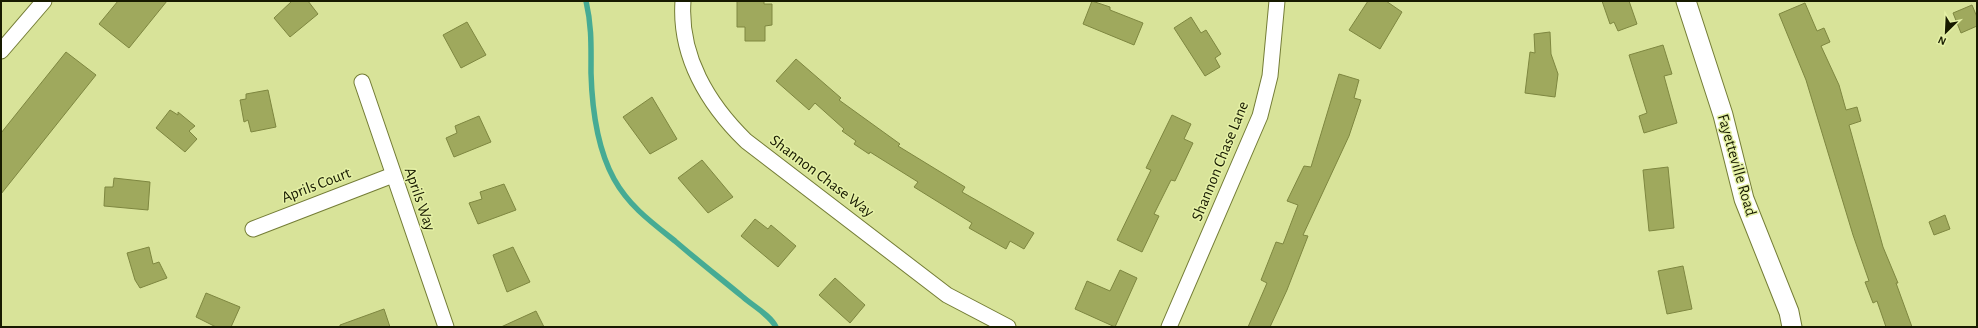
<svg xmlns="http://www.w3.org/2000/svg" width="1978" height="328" viewBox="0 0 1978 328" font-family="'Alegreya Sans',sans-serif">
  <style>
    .lines { fill: none; stroke-linecap: round; stroke-linejoin: round }
    .stream { stroke: #46ab94; stroke-width: 5.5 }
    .building { fill: #9fa95d; stroke: #7e8740 }
    .minor-casing { stroke: #747d36; stroke-width: 17 }
    .tertiary-casing { stroke: #747d36; stroke-width: 21 }
    .minor { stroke: #fff; stroke-width: 15 }
    .tertiary { stroke: #fff; stroke-width: 19 }
    .labels { text-anchor: middle; dominant-baseline: central; stroke-width: 3; stroke-linejoin: round; paint-order: stroke }
    .street-label { font-size: 16px; fill: #171a00; stroke: #e5f1a6 }
  </style>
  <rect width="100%" height="100%" fill="#d8e399"/>
  <g class="lines">
    <path class="stream" d="M586,1C592,27 591,47 591,73C592,108 597,148 614,179C629,206 651,222 675,241C697,260 720,278 743,297C753,306 770,315 776,327"/>
  </g>
  <g class="building">
    <path d="M118,1H167L129,48L99,24Z"/>
    <path d="M292,1H308L318,14L290,37L274,18Z"/>
    <path d="M737,1H764V4H772V25L765,26V41H745V27H737Z"/>
    <path d="M1092,1L1110,7V10L1143,23L1134,45L1083,24Z"/>
    <path d="M1368,1H1386L1402,12L1380,49L1349,30Z"/>
    <path d="M1602,1H1629L1637,24L1618,31L1614,22L1610,24Z"/>
    <path d="M1805,3L1817,31L1824,28L1830,42L1821,46L1839,85L1846,110L1857,107L1861,121L1849,125L1883,247L1898,283H1896L1912,327H1886L1877,301L1873,303L1865,282L1869,281L1853,235L1806,80L1779,14Z"/>
    <path d="M1972,5L1977,17V26L1961,33L1953,13Z"/>
    <path d="M1191,17L1201,33L1206,30L1221,54L1215,58L1220,67L1205,76L1174,28Z"/>
    <path d="M467,22L486,55L461,68L443,35Z"/>
    <path d="M1550,32L1551,54L1558,74L1555,97L1525,93L1530,52L1535,53L1534,34Z"/>
    <path d="M1663,45L1672,74L1664,76L1677,123L1644,133L1639,116L1647,113L1629,55Z"/>
    <path d="M66,52L96,75L1,194V133Z"/>
    <path d="M796,59L841,98L839,100L900,144L898,146L965,187L962,192L1034,233L1024,249L1010,241L1006,249L969,228L972,223L914,187L918,182L870,152L869,154L854,144L856,141L842,131L844,129L815,103L809,110L776,81Z"/>
    <path d="M1339,74L1359,80L1354,98L1361,100L1349,136L1303,235L1308,236L1287,290L1270,327H1248L1267,283L1261,280L1276,242L1283,244L1298,205L1287,201L1304,166L1311,167Z"/>
    <path d="M268,90L276,127L251,132L248,120L244,122L240,100L246,99V94Z"/>
    <path d="M652,97L677,139L650,154L623,117Z"/>
    <path d="M170,110L178,115V112L195,126L189,131L197,139L185,152L156,128Z"/>
    <path d="M1172,115L1191,124L1184,139L1193,143L1175,181L1171,180L1154,214L1159,216L1142,252L1117,240L1151,170L1146,168Z"/>
    <path d="M479,116L491,142L454,157L446,138L457,133L455,126Z"/>
    <path d="M702,160L733,197L708,213L678,178Z"/>
    <path d="M1668,167L1674,228L1649,231L1643,170Z"/>
    <path d="M114,178L150,182L148,210L104,206L105,187H113Z"/>
    <path d="M504,184L516,210L478,224L469,203L482,199L480,192Z"/>
    <path d="M1945,215L1950,229L1934,235L1929,222Z"/>
    <path d="M755,219L768,229L771,225L796,246L778,267L741,236Z"/>
    <path d="M149,247L153,264L159,262L167,278L140,288L135,280L127,253Z"/>
    <path d="M513,247L530,282L507,292L493,255Z"/>
    <path d="M1683,266L1692,309L1667,314L1658,271Z"/>
    <path d="M1120,270L1137,278L1115,327L1075,309L1087,281L1110,291Z"/>
    <path d="M835,278L865,305L850,323L819,295Z"/>
    <path d="M206,293L240,307L231,327H216L196,317Z"/>
    <path d="M384,309L390,327H340V325Z"/>
    <path d="M536,311L544,327H501Z"/>
  </g>
  <g class="lines">
    <defs>
      <g id="minor">
        <path d="M683,1C679,56 708,104 746,141L947,295L1008,327"/>
        <path d="M1,51L44,1"/>
        <path d="M362,82L446,327"/>
        <path d="M253,229L393,175"/>
        <path d="M1169,327L1260,116L1270,76L1277,1"/>
      </g>
      <path id="tertiary" d="M1686,1L1723,115L1744,199L1789,312L1792,327"/>
    </defs>
    <use href="#minor" class="minor-casing"/>
    <use href="#tertiary" class="tertiary-casing"/>
    <use href="#minor" class="minor"/>
    <use href="#tertiary" class="tertiary"/>
  </g>
  <g class="labels">
    <g class="street-label">
      <text transform="translate(1220 161) rotate(-68)">Shannon Chase Lane</text>
      <text transform="translate(1737 165) rotate(74)">Fayetteville Road</text>
      <text transform="translate(822 176) rotate(37)">Shannon Chase Way</text>
      <text transform="translate(316 185) rotate(-21)">Aprils Court</text>
      <text transform="translate(420 199) rotate(71)">Aprils Way</text>
    </g>
  </g>
  <rect width="1978" height="328" fill="none" stroke="#171a00" stroke-width="4"/>
  <g transform="translate(1946 32) rotate(204)" stroke="#e5f1a6" stroke-width="3" paint-order="stroke">
  <path d="M0-3L7 15L0 10L-7 15Z" fill="#171a00"/>
  <text y="-6" font-size="11" font-weight="bold" text-anchor="middle" fill="#171a00">N</text>
  </g>
</svg>
